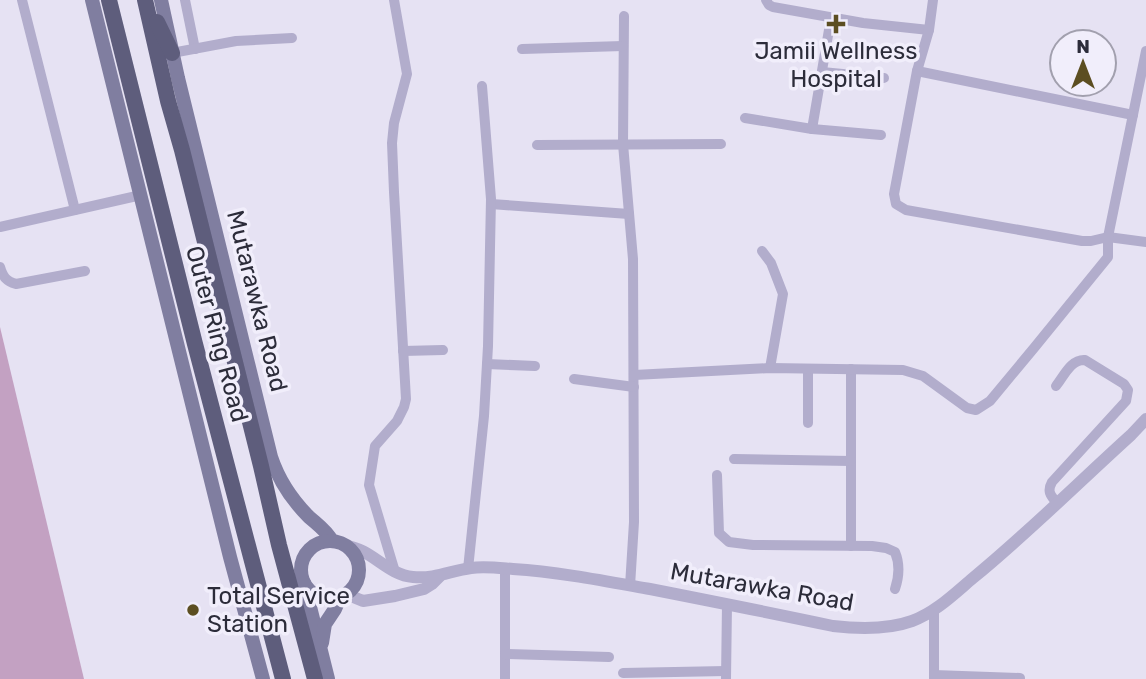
<svg xmlns="http://www.w3.org/2000/svg" width="1146" height="679" viewBox="0 0 1146 679" font-family="Rubik,sans-serif">
  <style>
    .green { fill: #c3a1c2 }
    .lines { fill: none; stroke-linecap: round; stroke-linejoin: round }
    .minor { stroke: #b2adcc; stroke-width: 10 }
    .tertiary { stroke: #b2adcc; stroke-width: 12 }
    .secondary { stroke: #807ea0; stroke-width: 14 }
    .primary { stroke: #5e5d7c; stroke-width: 16 }
    .poi-dot { fill: #5c4e21; stroke: #f1eefb; stroke-width: 2.5 }
    .labels { text-anchor: middle; dominant-baseline: central; stroke-width: 7; stroke-linejoin: round; paint-order: stroke }
    .poi-label { font-size: 24px; fill: #2c2c3a; stroke: #f1eefb }
    .street-label { font-size: 24px; fill: #2c2c3a; stroke: #f1eefb }
  </style>
  <rect width="100%" height="100%" fill="#e6e2f3"/>
  <path class="green" d="M0,327L84,679H0Z"/>
  <g class="lines">
    <g class="minor">
      <path d="M22,0L75,210"/>
      <path d="M185,0L195,49"/>
      <path d="M394,0L407,74L394,123L392,143L394,192L406,399L404,407L397,421L375,446L369,485L395,572"/>
      <path d="M766,0L769,5L773,7L863,23L929,30"/>
      <path d="M933,0L929,30L917,71L894,194L896,204L906,210L1082,241H1091L1108,237L1146,242"/>
      <path d="M624,16L623,144L633,259L634,522L630,586"/>
      <path d="M522,49L623,46"/>
      <path d="M172,53L236,41L292,38"/>
      <path d="M917,71L1133,115"/>
      <path d="M822,72L884,78"/>
      <path d="M745,118L812,129L831,18"/>
      <path d="M812,129L881,135"/>
      <path d="M537,145L721,144"/>
      <path d="M491,204L629,214"/>
      <path d="M0,227L141,195"/>
      <path d="M762,251L771,263L783,294L770,368"/>
      <path d="M0,267C3,277 6,281 16,284L85,271"/>
      <path d="M403,351L443,350"/>
      <path d="M487,364L535,366"/>
      <path d="M808,369V423"/>
      <path d="M851,369V546"/>
      <path d="M634,375L770,368L903,370L923,376L967,408L976,410L990,401L1034,348L1108,257V237L1146,51"/>
      <path d="M574,379L634,387"/>
      <path d="M1056,386C1064,376 1071,359 1085,360L1124,384L1128,390L1126,401L1052,482C1047,491 1050,495 1057,503"/>
      <path d="M734,459L851,461"/>
      <path d="M717,475L719,533L729,542L753,545L872,546L886,548L895,552C900,564 899,577 895,589"/>
      <path d="M468,569L484,416L488,346L491,199L482,86"/>
      <path d="M505,569V679"/>
      <path d="M934,611V679"/>
      <path d="M505,654L609,657"/>
      <path d="M623,673L726,671"/>
      <path d="M934,675L1020,678"/>
      <path d="M726,679L727,604"/>
    </g>
    <g class="tertiary">
      <path d="M346,546C372,549 387,575 413,577C435,579 450,571 471,568C484,566 500,568 513,569C559,572 605,581 650,589C711,601 772,613 833,626C859,629 887,630 912,621C936,612 954,594 973,578C1028,533 1079,482 1131,435L1146,419"/>
      <path d="M346,594L363,601L395,596L424,589L432,584L440,576"/>
    </g>
    <g class="secondary">
      <path d="M92,0L230,557L263,679"/>
      <path d="M161,0L178,78L271,457C279,481 291,499 309,517C318,525 327,531 332,541"/>
      <circle cx="330" cy="570" r="29"/>
      <path d="M304,583L328,679"/>
      <path d="M322,643L325,624L335,609L340,597"/>
    </g>
    <g class="primary">
      <path d="M109,0L195,344L283,679"/>
      <path d="M145,0L168,101L182,150L261,466L279,545L315,679"/>
      <path d="M157,22L172,53"/>
    </g>
  </g>
  <g class="poi-dot">
    <path d="M832.5 13.5h7v7h7v7h-7v7h-7v-7h-7v-7h7z"/>
    <circle cx="193" cy="610" r="7"/>
  </g>
  <g class="labels">
    <g class="poi-label">
      <text x="836" y="51">Jamii Wellness<tspan x="836" dy="28">Hospital</tspan></text>
      <text x="207" y="596" text-anchor="start">Total Service<tspan x="207" dy="28">Station</tspan></text>
    </g>
    <g class="street-label">
      <text transform="translate(257 301) rotate(76)">Mutarawka Road</text>
      <text transform="translate(217 334) rotate(75)">Outer Ring Road</text>
      <text transform="translate(762 587) rotate(10)">Mutarawka Road</text>
    </g>
  </g>
  <g transform="translate(1083 63)"><circle r="33" fill="#f1eefb" stroke="#a2a0ae" stroke-width="2"/>
  <path d="M0-5L12 26L0 18L-12 26Z" fill="#5c4e21"/>
  <text y="-10" font-size="19" font-weight="bold" text-anchor="middle" fill="#2c2c3a">N</text>
  </g>
</svg>
